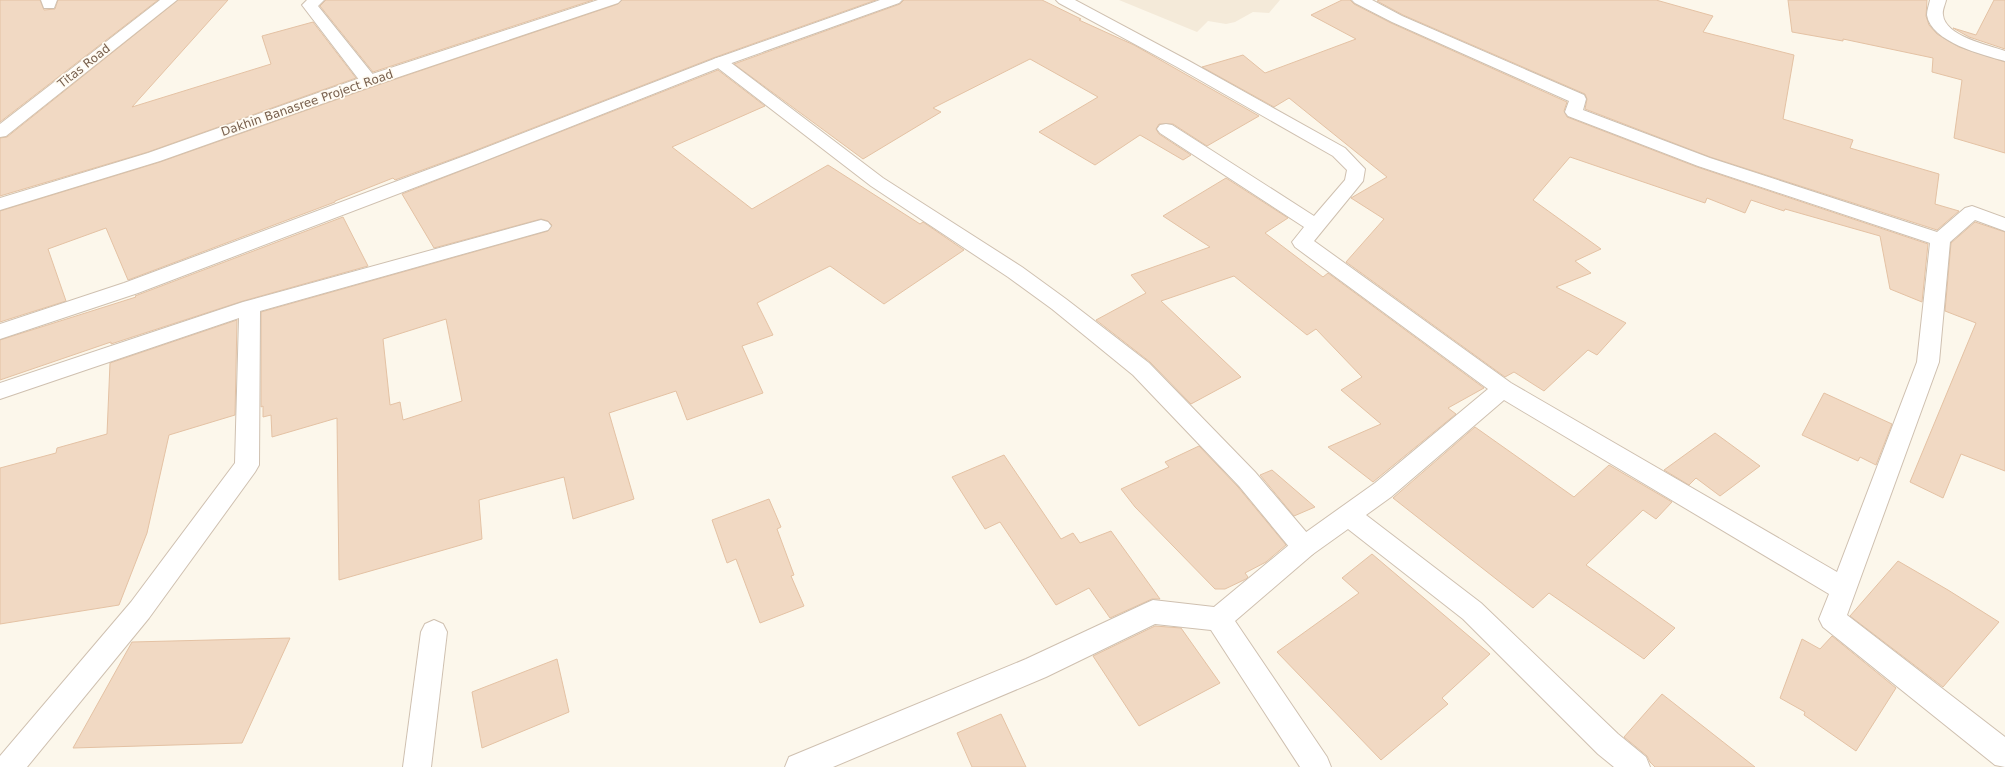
<svg xmlns="http://www.w3.org/2000/svg" width="2005" height="767" viewBox="0 0 2005 767" font-family="'DejaVu Sans',sans-serif">
  <style>
    .residential { fill: #f4ead9 }
    .building { fill: #f1d9c3; stroke: #e4c2a4; fill-rule: evenodd }
    .lines { fill: none; stroke-linecap: round; stroke-linejoin: round }
    .lane-casing { stroke: #cfc0b0; stroke-width: 2 }
    .street-casing { stroke: #cfc0b0; stroke-width: 2 }
    .secondary-casing { stroke: #d2c1ae; stroke-width: 2 }
    .lane { fill: #fff; fill-rule: evenodd }
    .street { fill: #fff; fill-rule: evenodd }
    .secondary { fill: #fff; fill-rule: evenodd }
    .labels { text-anchor: middle; dominant-baseline: central; stroke-width: 3.5; stroke-linejoin: round; paint-order: stroke }
    .far-street-label { font-size: 12px; fill: #78604e; stroke: #fffbf2 }
  </style>
  <rect width="100%" height="100%" fill="#fcf7eb"/>
  <path class="residential" d="M1119,0H1280L1269,13L1253,12L1235,22L1226,24L1208,21L1197,32Z"/>
  <g class="building">
    <path d="M0,0H40L44,10L55,9L58,0H158L0,122Z"/>
    <path d="M178,0H228L132,107L271,64L262,36L313,22L356,78L148,152L0,196V138L7,137Z"/>
    <path d="M326,0H593L373,72L320,6Z"/>
    <path d="M622,0H876L713,58L466,154L395,180L393,178L335,201V202L128,280L106,228L48,249L66,301L0,322V211L160,162L375,86L618,4Z"/>
    <path d="M904,0H1042L1081,19L1079,20L1134,45L1259,116L1207,146L1173,124H1159L1156,129L1159,134L1191,155L1183,160L1140,135L1095,165L1039,132L1098,97L1030,59L933,108L941,112L863,159L734,64L900,4Z"/>
    <path d="M1342,0H1350L1354,4L1391,23L1567,102L1564,111L1567,117L1697,167L1928,244L1922,302L1890,289L1880,236L1785,209L1784,211L1751,200L1745,213L1707,198L1705,203L1570,157L1533,200L1601,249L1575,261L1591,273L1556,287L1626,323L1597,355L1588,350L1544,391L1514,372L1505,377L1346,262L1384,219L1351,198L1387,177L1289,98L1274,107L1202,67L1243,55L1265,73L1356,39L1311,15Z"/>
    <path d="M1380,0H1656L1713,16L1703,32L1794,55L1783,119L1853,140L1850,148L1939,174L1935,204L1959,211L1937,230L1710,157L1585,109L1587,99L1585,94L1403,15L1377,1Z"/>
    <path d="M1788,0H1927L1926,16L1929,25L1937,34L1959,47L2005,62V153L1954,138L1962,80L1932,72L1933,58L1843,39V41L1792,32Z"/>
    <path d="M1994,0H2005V49L1969,37L1953,28L1976,35Z"/>
    <path d="M718,70L765,106L672,147L752,209L828,165L920,224L923,222L964,250L884,304L830,266L757,303L773,335L742,346L763,393L687,420L676,391L609,413L634,499L573,519L564,477L479,500L482,539L339,580L337,418L272,437L271,415L263,417V406L261,407V312L548,231L552,225L548,221L541,219L434,248L402,194ZM446,319L462,401L403,420L400,402L390,405L383,339Z"/>
    <path d="M1226,178L1288,218L1265,233L1323,277L1328,273L1484,388L1448,408L1456,414L1373,482L1328,447L1381,424L1341,390L1362,377L1316,329L1307,335L1234,276L1161,301L1241,377L1191,404L1150,362L1096,320L1146,293L1131,275L1210,247L1163,216Z"/>
    <path d="M343,217L368,266L243,301L111,344V342L0,380V340L136,297L135,296Z"/>
    <path d="M1975,222L2005,232V471L1961,454L1943,498L1910,482L1976,323L1945,311L1951,243Z"/>
    <path d="M237,320L235,415L169,435L147,533L119,605L0,624V468L56,453L57,448L107,434L110,363Z"/>
    <path d="M1824,393L1892,424L1876,465L1860,457L1858,461L1802,435Z"/>
    <path d="M1475,427L1574,497L1609,465L1672,502L1656,519L1643,510L1586,565L1675,628L1644,659L1549,593L1533,608L1393,498Z"/>
    <path d="M1715,433L1760,466L1720,496L1696,478L1689,485L1664,470Z"/>
    <path d="M1199,446L1238,487L1286,545L1266,562L1245,573L1248,577L1246,579L1225,589H1215L1135,507L1121,489L1169,467L1165,462Z"/>
    <path d="M1004,455L1061,539L1073,533L1080,543L1111,531L1160,599H1152L1110,618L1089,588L1056,605L1000,522L985,529L952,477Z"/>
    <path d="M1272,470L1315,507L1294,516L1260,475Z"/>
    <path d="M769,499L781,527L777,529L794,575L791,576L804,606L760,623L736,559L727,563L712,520Z"/>
    <path d="M1372,554L1490,654L1442,698L1448,704L1381,760L1277,652L1359,593L1342,578Z"/>
    <path d="M1898,561L1948,590L1999,622L1943,687L1850,616Z"/>
    <path d="M1155,626L1181,628L1220,683L1139,726L1093,656Z"/>
    <path d="M1832,636L1896,688L1856,751L1804,715L1805,712L1780,698L1802,639L1820,649Z"/>
    <path d="M290,638L242,743L73,748L132,642Z"/>
    <path d="M557,659L569,712L482,748L472,692Z"/>
    <path d="M1662,694L1755,767H1655L1650,762L1647,756L1624,737Z"/>
    <path d="M1001,714L1026,767H972L957,733Z"/>
  </g>
  <g class="lines">
    <defs>
      <path id="lane" d="M720,57L726,59L883,178L1022,267L1066,299L1149,363L1255,472L1313,540L1316,547L1313,554L1304,558L1295,554L1239,486L1133,375L1052,309L1008,277L871,186L714,65L712,62L714,59Z"/>
      <g id="street">
        <path d="M41,0H57L54,8H44Z"/>
        <path d="M307,0H324L318,6L375,77L377,81L375,85L369,86L363,85L302,5Z"/>
        <path d="M880,0H902L899,3L726,65L479,163L138,293L0,339V324L124,283L467,155L714,59Z"/>
        <path d="M1056,0H1075L1189,61L1345,148L1365,169L1363,181L1314,241L1511,383L1837,572L1917,362L1930,243L1698,166L1568,116L1565,112L1569,101L1392,22L1355,3L1352,0H1372L1402,16L1584,95L1586,99L1583,110L1710,158L1937,232L1965,208L1972,206L2005,218V231L1975,220L1950,242L1939,362L1847,615L2005,737V767L1995,765L1823,627L1819,619L1829,594L1504,400L1391,497L1366,515L1481,603L1618,734L1646,757L1650,767H1614L1598,754L1463,619L1348,529L1313,554L1235,621L1327,757L1331,767H1300L1211,630L1155,624L1046,677L833,767H785L789,757L1026,659L1144,604L1153,600L1214,607L1295,540L1375,483L1488,389L1295,247L1292,242L1304,227L1160,133L1157,129L1160,125L1166,124L1172,125L1314,216L1345,180L1347,170L1333,156L1177,67L1059,3Z"/>
        <path d="M1930,0H1946C1945,5 1942,10 1943,15C1945,36 1988,45 2005,51V61C1983,55 1931,42 1927,15C1927,10 1929,5 1930,0Z"/>
        <path d="M541,220L548,222L551,226L548,230L260,311L259,465L255,472L149,618L27,767H0V756L131,602L235,463L239,318L0,399V383L243,302Z"/>
        <path d="M434,620L443,624L447,632L431,767H403L421,632L425,624Z"/>
      </g>
      <g id="secondary">
        <path d="M160,0H177L6,136L0,137V124Z"/>
        <path d="M598,0H621L618,3L375,85L160,161L0,210V198L148,153L363,77Z"/>
      </g>
    </defs>
    <use href="#lane" class="lane-casing"/>
    <use href="#street" class="street-casing"/>
    <use href="#secondary" class="secondary-casing"/>
    <use href="#lane" class="lane"/>
    <use href="#street" class="street"/>
    <use href="#secondary" class="secondary"/>
  </g>
  <g class="labels">
    <g class="far-street-label">
      <text transform="translate(84 66) rotate(-38)">Titas Road</text>
      <text transform="translate(307 103) rotate(-19)">Dakhin Banasree Project Road</text>
    </g>
  </g>
</svg>
